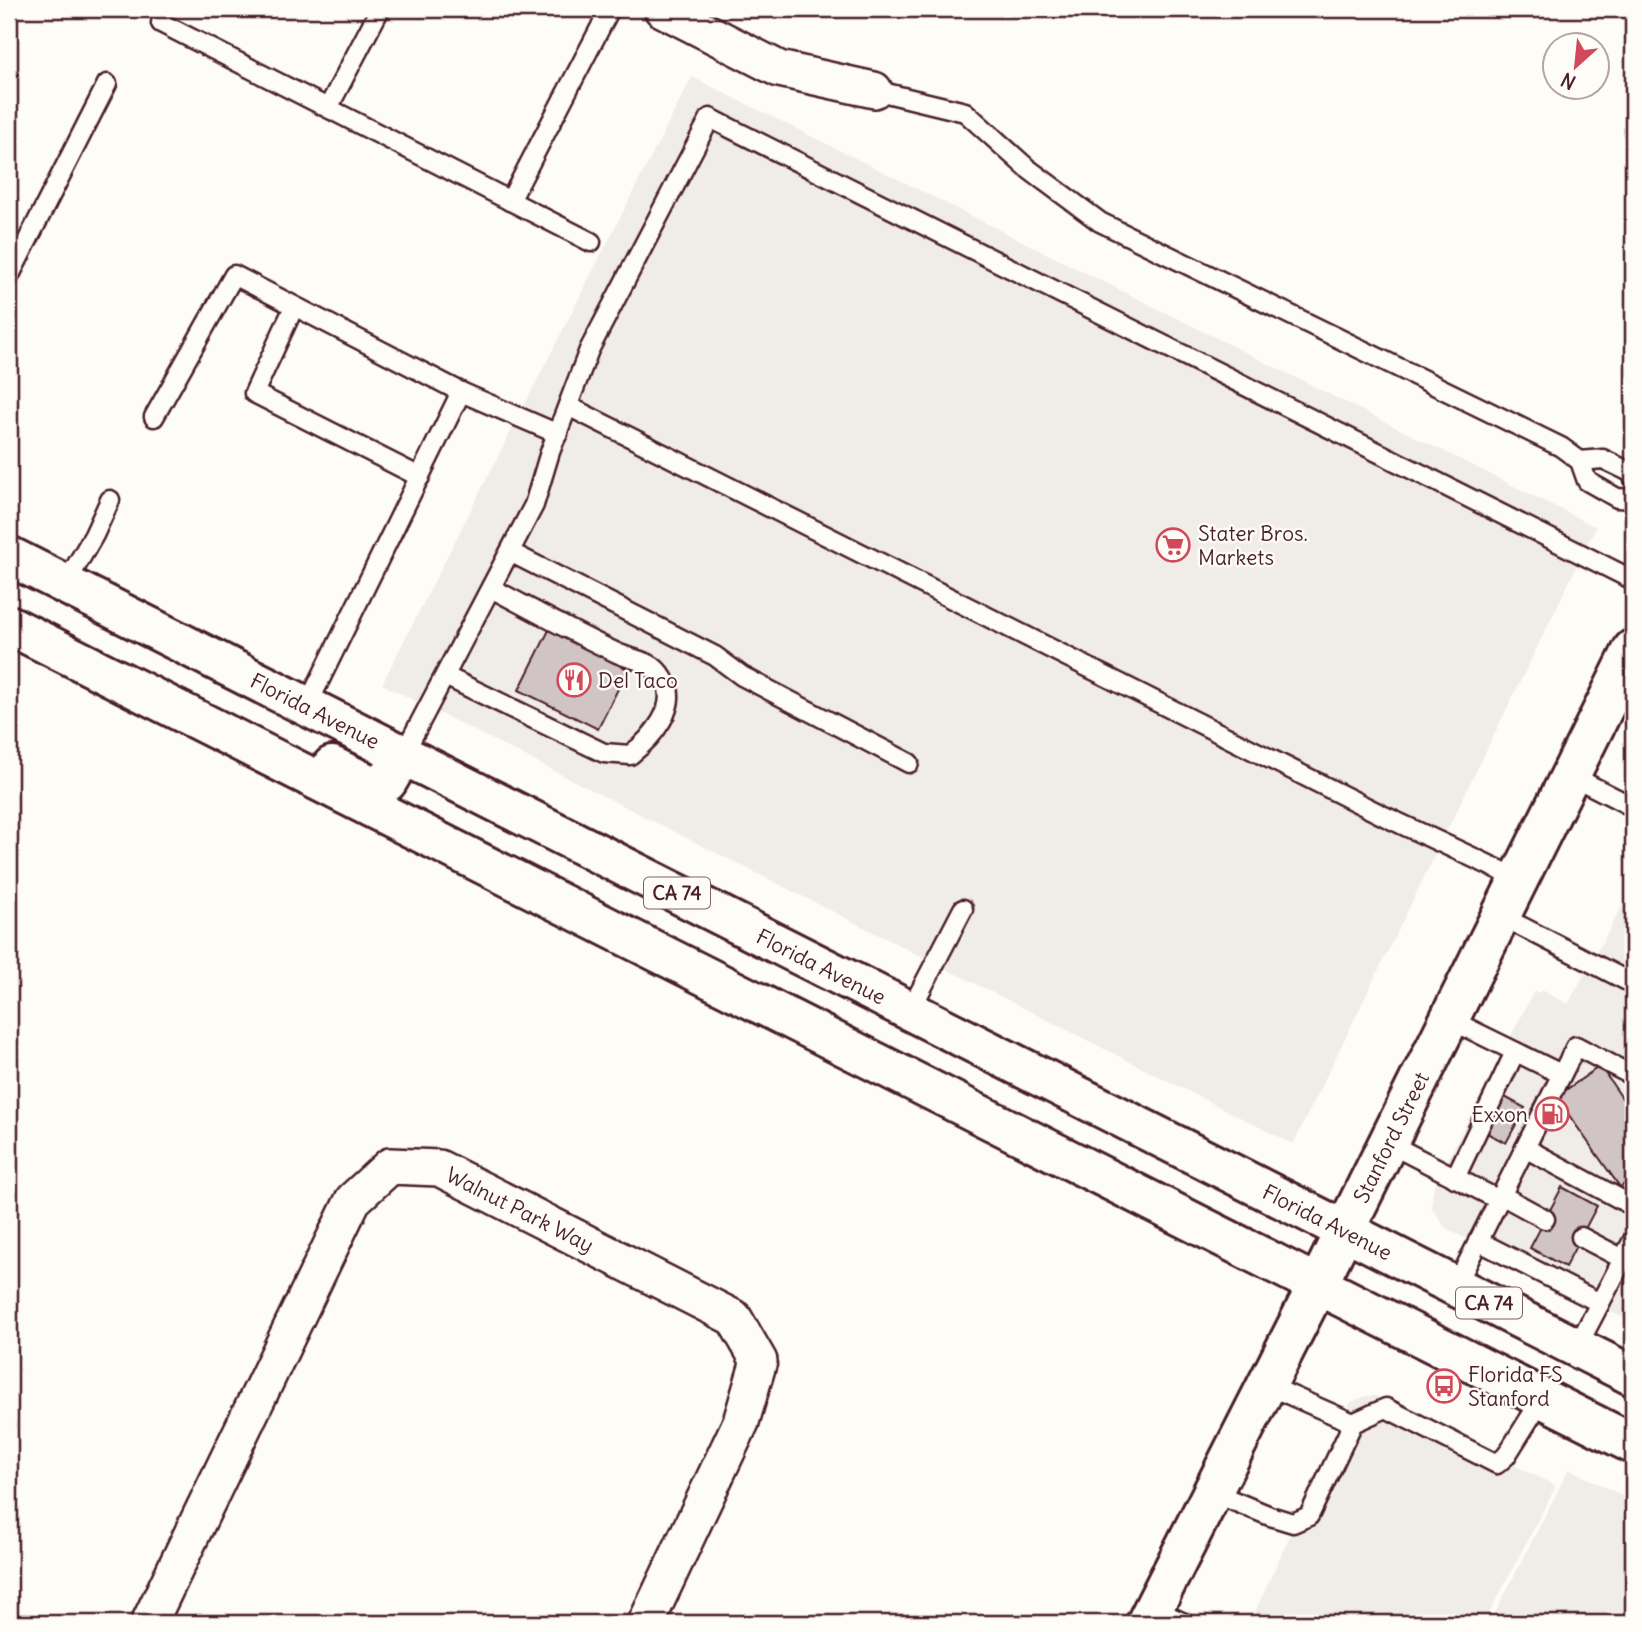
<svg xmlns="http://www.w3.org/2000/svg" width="1642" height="1632" viewBox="0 0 1642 1632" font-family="Delius,sans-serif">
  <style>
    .built { fill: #f0ece8 }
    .building { fill: #d0c5c4; stroke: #4a1f2b; stroke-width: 2 }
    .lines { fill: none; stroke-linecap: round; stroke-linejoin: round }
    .lane-casing { stroke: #4a1f2b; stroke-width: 23 }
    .street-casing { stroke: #4a1f2b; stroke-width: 40 }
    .secondary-casing { stroke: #4a1f2b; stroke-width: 44 }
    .primary-casing { stroke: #4a1f2b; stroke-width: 44 }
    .lane { stroke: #fdfcf7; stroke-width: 18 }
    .street { stroke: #fdfcf7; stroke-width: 35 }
    .secondary { stroke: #fdfcf7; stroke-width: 38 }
    .primary { stroke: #fdfcf7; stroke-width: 38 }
    .labels { text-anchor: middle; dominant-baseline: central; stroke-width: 5; stroke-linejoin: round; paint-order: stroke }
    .shield { fill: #fdfcf7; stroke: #806168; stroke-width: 2 }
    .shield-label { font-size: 19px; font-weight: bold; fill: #4a1f2b }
    .poi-label { font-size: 21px; fill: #4a1f2b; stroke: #fdfcf7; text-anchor: start }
    .street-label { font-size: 21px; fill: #4a1f2b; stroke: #fdfcf7 }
  </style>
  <rect width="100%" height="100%" fill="#fdfcf7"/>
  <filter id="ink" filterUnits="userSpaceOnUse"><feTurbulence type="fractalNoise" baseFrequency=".0143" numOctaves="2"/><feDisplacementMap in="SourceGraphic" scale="14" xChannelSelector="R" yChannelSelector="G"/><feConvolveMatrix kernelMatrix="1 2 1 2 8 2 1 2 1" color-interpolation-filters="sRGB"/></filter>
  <g filter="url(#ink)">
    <g class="built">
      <path d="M692,77L1596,527L1293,1144L382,684Z"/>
      <path d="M1633,887V1323L1451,1231L1445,1227L1431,1206L1434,1186L1534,991L1539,993L1541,990L1568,1004Z"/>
      <path d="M1366,1396H1376L1556,1486L1484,1623H1250L1351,1402Z"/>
      <path d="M1569,1469L1633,1501V1623H1490Z"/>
    </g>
    <g class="building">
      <path d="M549,630L628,669L598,729L519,690Z"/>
      <path d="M1600,1066L1633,1114V1178L1620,1187L1556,1097Z"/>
      <path d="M1503,1096L1525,1108L1506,1143L1483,1131Z"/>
      <path d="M1562,1187L1597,1206L1565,1267L1530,1248Z"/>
    </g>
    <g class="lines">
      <defs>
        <g id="lane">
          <path d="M161,23L591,242"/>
          <path d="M874,90L965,112L1027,168L1100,222L1561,447L1580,461L1587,481L1617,498L1633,499"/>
          <path d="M328,108L380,9"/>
          <path d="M510,201L610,9"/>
          <path d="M9,277L107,84"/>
          <path d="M294,307L254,393L420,477"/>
          <path d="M461,392L558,434"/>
          <path d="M568,406L1384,816L1519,879"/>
          <path d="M154,417L234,275L461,392L307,706"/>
          <path d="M1580,461L1603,459L1632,473L1633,477"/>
          <path d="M510,552L715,656L742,676L909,763"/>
          <path d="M65,585L94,535L110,500"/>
          <path d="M445,676L604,753L630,755C651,739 682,705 663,678C661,675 656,669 652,666C642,660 628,658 617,653C574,633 533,610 491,588"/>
          <path d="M403,755L534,505L550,452L589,350L710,118L1633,580"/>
          <path d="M1570,775L1633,807"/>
          <path d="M1501,916L1633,984"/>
          <path d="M910,1011L963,909"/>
          <path d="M1449,1019L1561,1074"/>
          <path d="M1388,1143L1499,1200L1456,1286"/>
          <path d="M1525,1148L1576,1046L1633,1076"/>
          <path d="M1455,1178L1515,1052"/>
          <path d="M1501,1195L1545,1219"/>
          <path d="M1499,1200L1525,1148L1633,1206"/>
          <path d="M1581,1237L1623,1259"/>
          <path d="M1478,1241L1600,1303"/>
          <path d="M1577,1347L1633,1240"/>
          <path d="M1267,1385L1353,1423"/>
          <path d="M1212,1492L1270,1516L1293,1523L1309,1516L1353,1423L1386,1408L1497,1464L1506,1456L1543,1397"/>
          <path d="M1153,1609L1184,1623"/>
        </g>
        <g id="street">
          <path d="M662,9L779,69L874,90"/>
          <path id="s1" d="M149,1623L353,1200L390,1166L439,1168L734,1318L759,1361L741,1422L646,1623"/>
        </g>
        <g id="secondary">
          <path id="s2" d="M1146,1623L1317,1286L1633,649"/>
        </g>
        <g id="primary">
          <path id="s3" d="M9,556L1633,1376"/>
          <path d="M9,625L1633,1444"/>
          <path d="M332,766L369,784L387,782L403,755"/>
        </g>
      </defs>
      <use href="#lane" class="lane-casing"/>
      <use href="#street" class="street-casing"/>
      <use href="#secondary" class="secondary-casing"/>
      <use href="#primary" class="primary-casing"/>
      <use href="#lane" class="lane"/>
      <use href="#street" class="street"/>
      <use href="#secondary" class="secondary"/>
      <use href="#primary" class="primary"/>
    </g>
  </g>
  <defs>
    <symbol id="supermarket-ring" viewBox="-11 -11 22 22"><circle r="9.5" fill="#fdfcf7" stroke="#d1495b" stroke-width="1.5"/><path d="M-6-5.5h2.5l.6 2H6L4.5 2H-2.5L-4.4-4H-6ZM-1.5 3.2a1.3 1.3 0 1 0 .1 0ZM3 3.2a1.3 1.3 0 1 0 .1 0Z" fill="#d1495b"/></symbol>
    <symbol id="restaurant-ring" viewBox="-11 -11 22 22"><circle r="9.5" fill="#fdfcf7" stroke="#d1495b" stroke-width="1.5"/><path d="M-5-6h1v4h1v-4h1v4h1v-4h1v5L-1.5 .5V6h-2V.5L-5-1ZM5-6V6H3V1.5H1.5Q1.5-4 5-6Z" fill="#d1495b"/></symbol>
    <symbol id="fuel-ring" viewBox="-11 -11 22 22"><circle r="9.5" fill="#fdfcf7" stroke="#d1495b" stroke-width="1.5"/><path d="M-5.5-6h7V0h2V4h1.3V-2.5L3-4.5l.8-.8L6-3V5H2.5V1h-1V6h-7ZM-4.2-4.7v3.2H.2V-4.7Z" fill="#d1495b"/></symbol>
    <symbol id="bus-ring" viewBox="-11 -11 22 22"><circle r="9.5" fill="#fdfcf7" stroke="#d1495b" stroke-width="1.5"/><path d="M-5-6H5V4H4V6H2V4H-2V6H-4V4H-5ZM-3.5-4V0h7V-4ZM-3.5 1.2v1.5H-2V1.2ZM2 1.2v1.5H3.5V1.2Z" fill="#d1495b"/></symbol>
  </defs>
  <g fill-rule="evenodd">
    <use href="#supermarket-ring" x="1154" y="526" width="38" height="38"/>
    <use href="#restaurant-ring" x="555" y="661" width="38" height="38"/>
    <use href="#fuel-ring" x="1533" y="1095" width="38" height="38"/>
    <use href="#bus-ring" x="1425" y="1367" width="38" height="38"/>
  </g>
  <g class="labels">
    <g class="shield">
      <rect x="644" y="877.5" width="66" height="31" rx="5"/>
      <rect x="1456" y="1287.5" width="66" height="31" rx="5"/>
    </g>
    <g class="shield-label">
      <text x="677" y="893">CA 74</text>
      <text x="1489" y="1303">CA 74</text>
    </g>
    <g class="poi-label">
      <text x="1198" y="533">Stater Bros.<tspan x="1198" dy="24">Markets</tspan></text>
      <text x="598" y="680">Del Taco</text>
      <text x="1528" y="1114" text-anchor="end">Exxon</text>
      <text x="1468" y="1374">Florida FS<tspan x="1468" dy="24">Stanford</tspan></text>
    </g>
    <g class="street-label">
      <text stroke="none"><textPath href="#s3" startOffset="343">Florida Avenue</textPath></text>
      <text stroke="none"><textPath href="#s3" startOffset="910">Florida Avenue</textPath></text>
      <text stroke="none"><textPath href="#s2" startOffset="544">Stanford Street</textPath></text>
      <text stroke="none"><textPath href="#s1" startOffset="660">Walnut Park Way</textPath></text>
      <text stroke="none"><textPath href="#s3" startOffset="1477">Florida Avenue</textPath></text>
    </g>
  </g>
  <rect width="1642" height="1632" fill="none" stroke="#fdfcf7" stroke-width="35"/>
  <rect x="18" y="18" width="1607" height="1597" fill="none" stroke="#4a1f2b" stroke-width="2.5" filter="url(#ink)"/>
  <g transform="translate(1576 66) rotate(207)"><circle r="33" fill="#fdfcf7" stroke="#b5a4a5" stroke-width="2"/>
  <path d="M0-5L12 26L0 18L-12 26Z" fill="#d1495b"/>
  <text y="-10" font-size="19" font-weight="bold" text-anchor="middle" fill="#4a1f2b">N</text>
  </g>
</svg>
